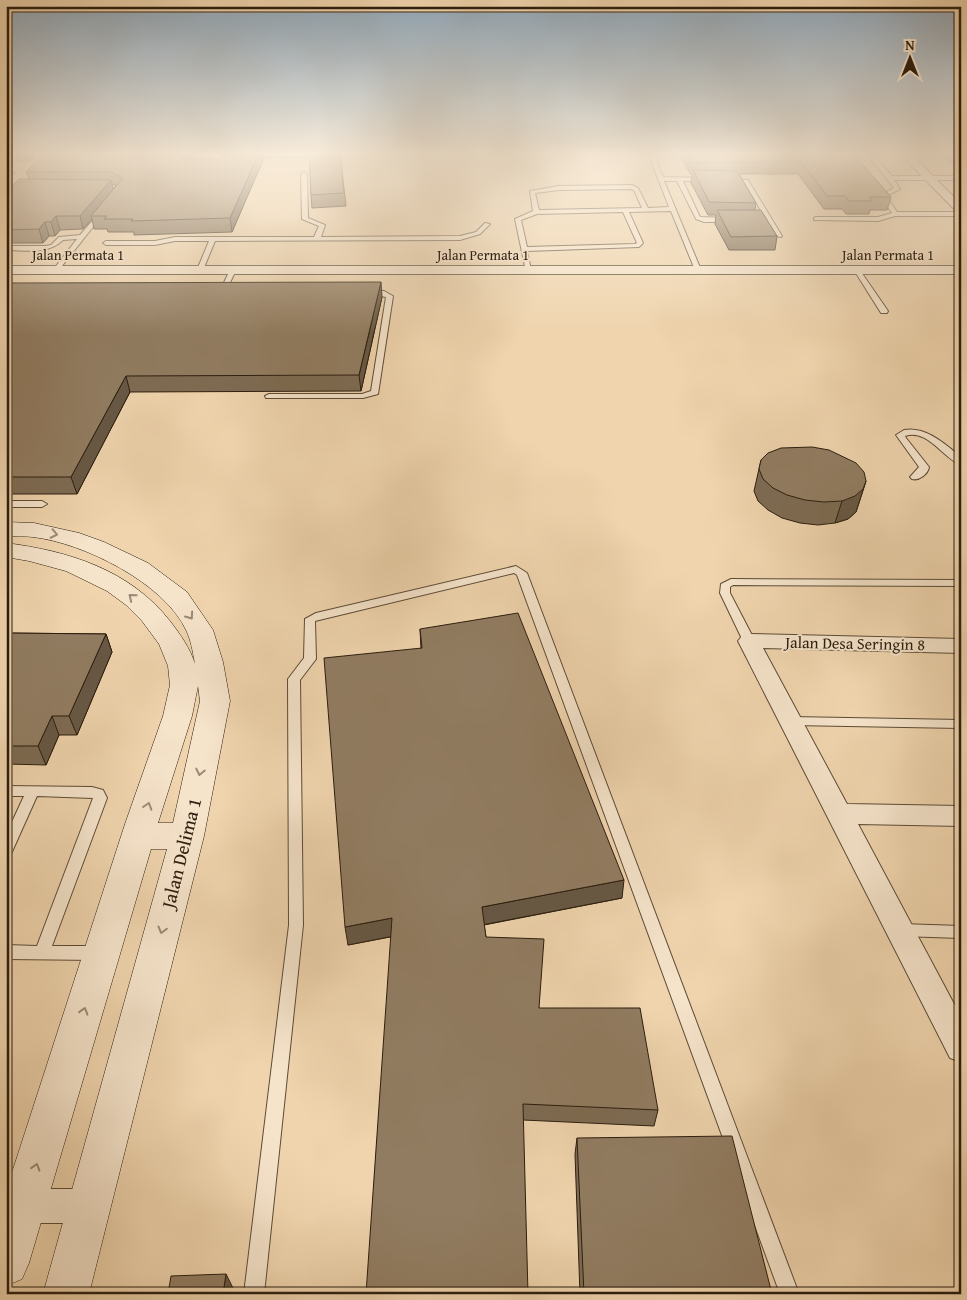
<svg xmlns="http://www.w3.org/2000/svg" width="967" height="1300" viewBox="0 0 967 1300" font-family="'Gentium Book Plus',serif">
  <style>
    .lines { fill: none; stroke-linecap: round; stroke-linejoin: round }
    .lane-casing { stroke: #5c4b36; stroke-width: 2 }
    .street-casing { stroke: #5c4b36; stroke-width: 2 }
    .secondary-casing { stroke: #2b1d0e; stroke-width: 1 }
    .lane { fill: #f5e3ca; fill-rule: evenodd }
    .street { fill: #f5e3ca; fill-rule: evenodd }
    .secondary { fill: #f5e3ca; fill-rule: evenodd }
    .wall { fill: #7d6b53; stroke: #2b1d0e; fill-rule: evenodd }
    .shaded-wall { fill: #665744; stroke: #2b1d0e }
    .building { fill: #917c61; stroke: #2b1d0e }
    .oneway { stroke: #9a8a75 }
    .labels { text-anchor: middle; dominant-baseline: central; stroke-width: 4; stroke-linejoin: round; paint-order: stroke }
    .far-street-label { font-size: 14px; fill: #2b1d0e; stroke: #f5e3ca }
    .street-label { font-size: 16px; fill: #2b1d0e; stroke: #f5e3ca }
    .near-street-label { font-size: 19px; fill: #2b1d0e; stroke: #f5e3ca }
  </style>
  <rect width="100%" height="100%" fill="#efd4ad"/>
  <filter id="stains"><feTurbulence type="fractalNoise" baseFrequency=".004" numOctaves="4"/><feColorMatrix values="0 0 0 0 .2 0 0 0 0 .09 0 0 0 0 .02 0 0 0 .5 -.17"/></filter>
  <radialGradient id="worn" r=".72"><stop offset=".6" stop-color="#630" stop-opacity="0"/><stop offset="1" stop-color="#630" stop-opacity=".3"/></radialGradient>
  <g class="lines">
    <defs>
      <g id="lane">
        <path d="M197,153H202L197,163H193Z"/>
        <path d="M648,153H653L663,177L708,178L706,181H683L700,217L730,218L733,220L730,222H704L696,219L677,181H664L701,270L700,271L695,270L671,211L629,212L643,243L639,247L527,251L531,270L526,271L515,219L533,211L530,191L559,186L632,185L638,188L648,208L669,207ZM631,189L634,190L642,208L539,210L535,193L559,190ZM623,212L637,243L635,244L527,247L521,220L537,214Z"/>
        <path d="M866,153H871L892,176H961V180H894L900,189L886,196L897,212H961V216H895L878,221L814,220V218L816,217H878L892,213L880,195L894,188Z"/>
        <path d="M6,169L15,173L6,180L8,173H6Z"/>
        <path d="M304,172L307,174L308,218L325,225L321,237L460,236L476,232L485,223L490,224L480,234L460,240L215,241L203,270L200,272L197,270L209,241H175L155,245H106L103,243L106,241H155L175,237H314L319,226L302,219L301,174Z"/>
        <path d="M727,178L748,180L782,236L781,237L776,236L744,182L727,180Z"/>
        <path d="M102,210L104,211V213L58,271L53,270L77,239L63,240C48,255 26,250 6,250V246H45L51,245L59,237L80,235Z"/>
        <path d="M233,268L236,270L226,291L229,293L226,295L220,294L219,293L230,270Z"/>
        <path d="M855,269H859L888,311L887,313H881L854,270Z"/>
        <path d="M367,290L384,291L393,296L378,394L363,398H266L265,396L269,394H362L371,391L386,297L365,293L364,292Z"/>
        <path d="M904,430C926,426 945,444 961,457V465C943,458 927,428 905,436L906,438L929,467C928,474 919,481 912,479L910,477L919,467L896,435Z"/>
        <path d="M6,501H42L47,504L42,507H6Z"/>
        <path d="M516,566L527,573L799,1294H780L517,575L514,573L315,621L316,659L300,680L303,925L264,1294H244L289,925L288,679L304,658L305,619L316,613Z"/>
        <path d="M731,579L961,580V586L733,585L730,587V593L755,641L749,645L743,641L720,593L721,584Z"/>
        <path d="M791,717L961,720V728L791,725L787,724L785,721L787,718Z"/>
        <path d="M6,786L92,787L103,790L107,798L52,946H97L102,948L104,953L102,958L97,960L6,959V945L37,946L93,798L37,796L11,854L6,855V835L24,796H6Z"/>
        <path d="M901,924L961,926V938L901,936L896,935L894,930L896,925Z"/>
      </g>
      <g id="street">
        <path d="M899,153H910L961,204V213L957,212Z"/>
        <rect x="6" y="266" width="955" height="8"/>
        <path d="M749,634L961,639V653L763,648L847,804L961,806V826L858,824L961,1017V1062L950,1058L738,641L742,636Z"/>
        <path d="M17,1189H89L101,1194L106,1206L101,1218L89,1223H17L6,1219V1193Z"/>
      </g>
      <path id="secondary" d="M6,522L34,523L79,533L104,542L148,563L187,592L213,630L223,662L230,701L204,836L89,1294H43L167,849H151L29,1263L22,1279L6,1286V1191L125,824L163,716L170,685L168,666L159,644L142,621L126,605L107,591L66,571L29,561L6,557V543C69,551 130,570 170,621C180,634 190,648 195,664C193,653 191,640 186,630C164,583 84,543 33,537C24,536 15,536 6,536ZM198,686L200,701L173,823H158L192,716Z"/>
    </defs>
    <use href="#lane" class="lane-casing"/>
    <use href="#street" class="street-casing"/>
    <use href="#secondary" class="secondary-casing"/>
    <use href="#lane" class="lane"/>
    <use href="#street" class="street"/>
    <use href="#secondary" class="secondary"/>
  </g>
  <g class="wall">
    <path d="M6,153H40L31,161H6Z"/>
    <path d="M193,153L190,159H219L222,153H340L346,206L312,208L311,195L310,158H264L232,232L134,235V232H108L107,229H94L92,219L83,229L60,230L55,236H49L43,243H6V192L29,179L26,172ZM112,184L116,185L113,189Z"/>
    <path d="M679,153H852L891,197L887,210H870L869,214H846L842,209H824L798,174H739L756,203L755,210L777,236L775,250H729L715,224L716,215H708L691,183L692,175H691Z"/>
    <path d="M939,153H961V163H949Z"/>
    <path d="M6,283L382,297L361,391L130,392L77,494H6Z"/>
    <path d="M761,460L866,481L856,512L848,519L835,523L818,525L800,523L782,518L768,510L758,501L754,491Z"/>
    <path d="M420,629L622,898L484,925L486,937L539,1008L658,1110L654,1126L523,1120L390,937L348,945L421,649Z"/>
    <path d="M6,633L106,634L112,652L77,735H59L46,765L6,764Z"/>
    <path d="M577,1138L772,1294H580L575,1154Z"/>
  </g>
  <g class="shaded-wall">
    <path d="M29,153H40L31,161Z"/>
    <path d="M183,153H193L182,171L180,159Z"/>
    <path d="M259,153H263L264,158L232,232L230,218Z"/>
    <path d="M111,180L114,193L91,216L92,219L83,229L80,216Z"/>
    <path d="M56,216L60,230L55,236L51,222Z"/>
    <path d="M45,222L49,236L43,243L39,229Z"/>
    <path d="M381,282L382,297L361,391L359,375Z"/>
    <path d="M126,376L130,392L77,494L71,477Z"/>
    <path d="M866,481L856,512L848,519L835,523L842,501Z"/>
    <path d="M106,634L112,652L77,735L69,716Z"/>
    <path d="M52,716L59,735L46,765L38,746Z"/>
    <path d="M624,880L622,898L482,925V907Z"/>
    <path d="M392,918L394,936L348,945L345,927Z"/>
    <path d="M226,1274L233,1288L232,1294H223Z"/>
  </g>
  <g class="building">
    <path d="M44,153H183L180,159H219L222,153H259L230,218L131,221L133,219H104L107,216H91L122,179L121,177L111,172H26Z"/>
    <path d="M309,153H340L344,193L311,195Z"/>
    <path d="M687,153H852L891,197H869L872,201H849L845,196H827L801,161L692,163Z"/>
    <path d="M693,170L737,171L756,203L709,202Z"/>
    <path d="M19,179L111,180L80,216H56L51,222H45L39,229L6,230V222L7,221H6V192Z"/>
    <path d="M717,210H761L777,236L731,237Z"/>
    <path d="M381,282L359,375L126,376L71,477H6V283Z"/>
    <path d="M812,447L829,450L856,463L864,472L866,481L863,489L855,496L842,501L824,502L805,500L787,495L773,488L763,479L759,469L761,460L768,453L781,448Z"/>
    <path d="M518,613L624,880L482,907L486,937L544,939L539,1008H640L658,1110L523,1104L528,1294H366L392,918L345,927L324,658L422,648L420,629Z"/>
    <path d="M6,633L106,634L69,716H52L38,746H6Z"/>
    <path d="M732,1136L772,1294H584L577,1138Z"/>
    <path d="M226,1274L223,1294H168L171,1276Z"/>
  </g>
  <defs><path id="oneway-chevron" d="M-2-3.5L2.5 0L-2 3.5" fill="none" stroke-width="1.6" stroke-linecap="round" stroke-linejoin="round" transform="scale(1.25)"/></defs>
  <g class="oneway">
    <use href="#oneway-chevron" transform="translate(54 534) rotate(12)"/>
    <use href="#oneway-chevron" transform="translate(132 597) rotate(-141)"/>
    <use href="#oneway-chevron" transform="translate(190 616) rotate(55)"/>
    <use href="#oneway-chevron" transform="translate(200 772) rotate(102)"/>
    <use href="#oneway-chevron" transform="translate(148 806) rotate(-72)"/>
    <use href="#oneway-chevron" transform="translate(162 930) rotate(105)"/>
    <use href="#oneway-chevron" transform="translate(84 1011) rotate(-73)"/>
    <use href="#oneway-chevron" transform="translate(36 1167) rotate(-73)"/>
  </g>
  <linearGradient id="sky" x2="0" y2="1"><stop stop-color="#90a8bb"/><stop offset="0.46" stop-color="#f8ecda"/><stop offset="1" stop-color="#f8ecda" stop-opacity="0"/></linearGradient>
  <rect width="967" height="335" fill="url(#sky)"/>
  <g class="labels">
    <g class="far-street-label">
      <text x="78" y="255">Jalan Permata 1</text>
      <text x="483" y="255">Jalan Permata 1</text>
      <text x="888" y="255">Jalan Permata 1</text>
    </g>
    <g class="street-label">
      <text transform="translate(855 643) rotate(1)">Jalan Desa Seringin 8</text>
    </g>
    <g class="near-street-label">
      <text transform="translate(181 853) rotate(-76)">Jalan Delima 1</text>
    </g>
  </g>
  <rect width="967" height="1300" fill="none" stroke="#efd4ad" stroke-width="25"/>
  <rect x="8" y="8" width="952" height="1285" fill="none" stroke="#2b1d0e" stroke-width="2.5"/>
  <rect x="12" y="12" width="942" height="1275" fill="none" stroke="#2b1d0e"/>
  <g transform="translate(910 58)" stroke="#f5e3ca" stroke-width="4" paint-order="stroke">
  <path d="M0-4L9 19L0 12L-9 19Z" fill="#2b1d0e"/>
  <text y="-8" font-size="14" font-weight="bold" text-anchor="middle" fill="#2b1d0e">N</text>
  </g>
  <rect width="100%" height="100%" filter="url(#stains)"/>
  <rect width="100%" height="100%" fill="url(#worn)"/>
</svg>
